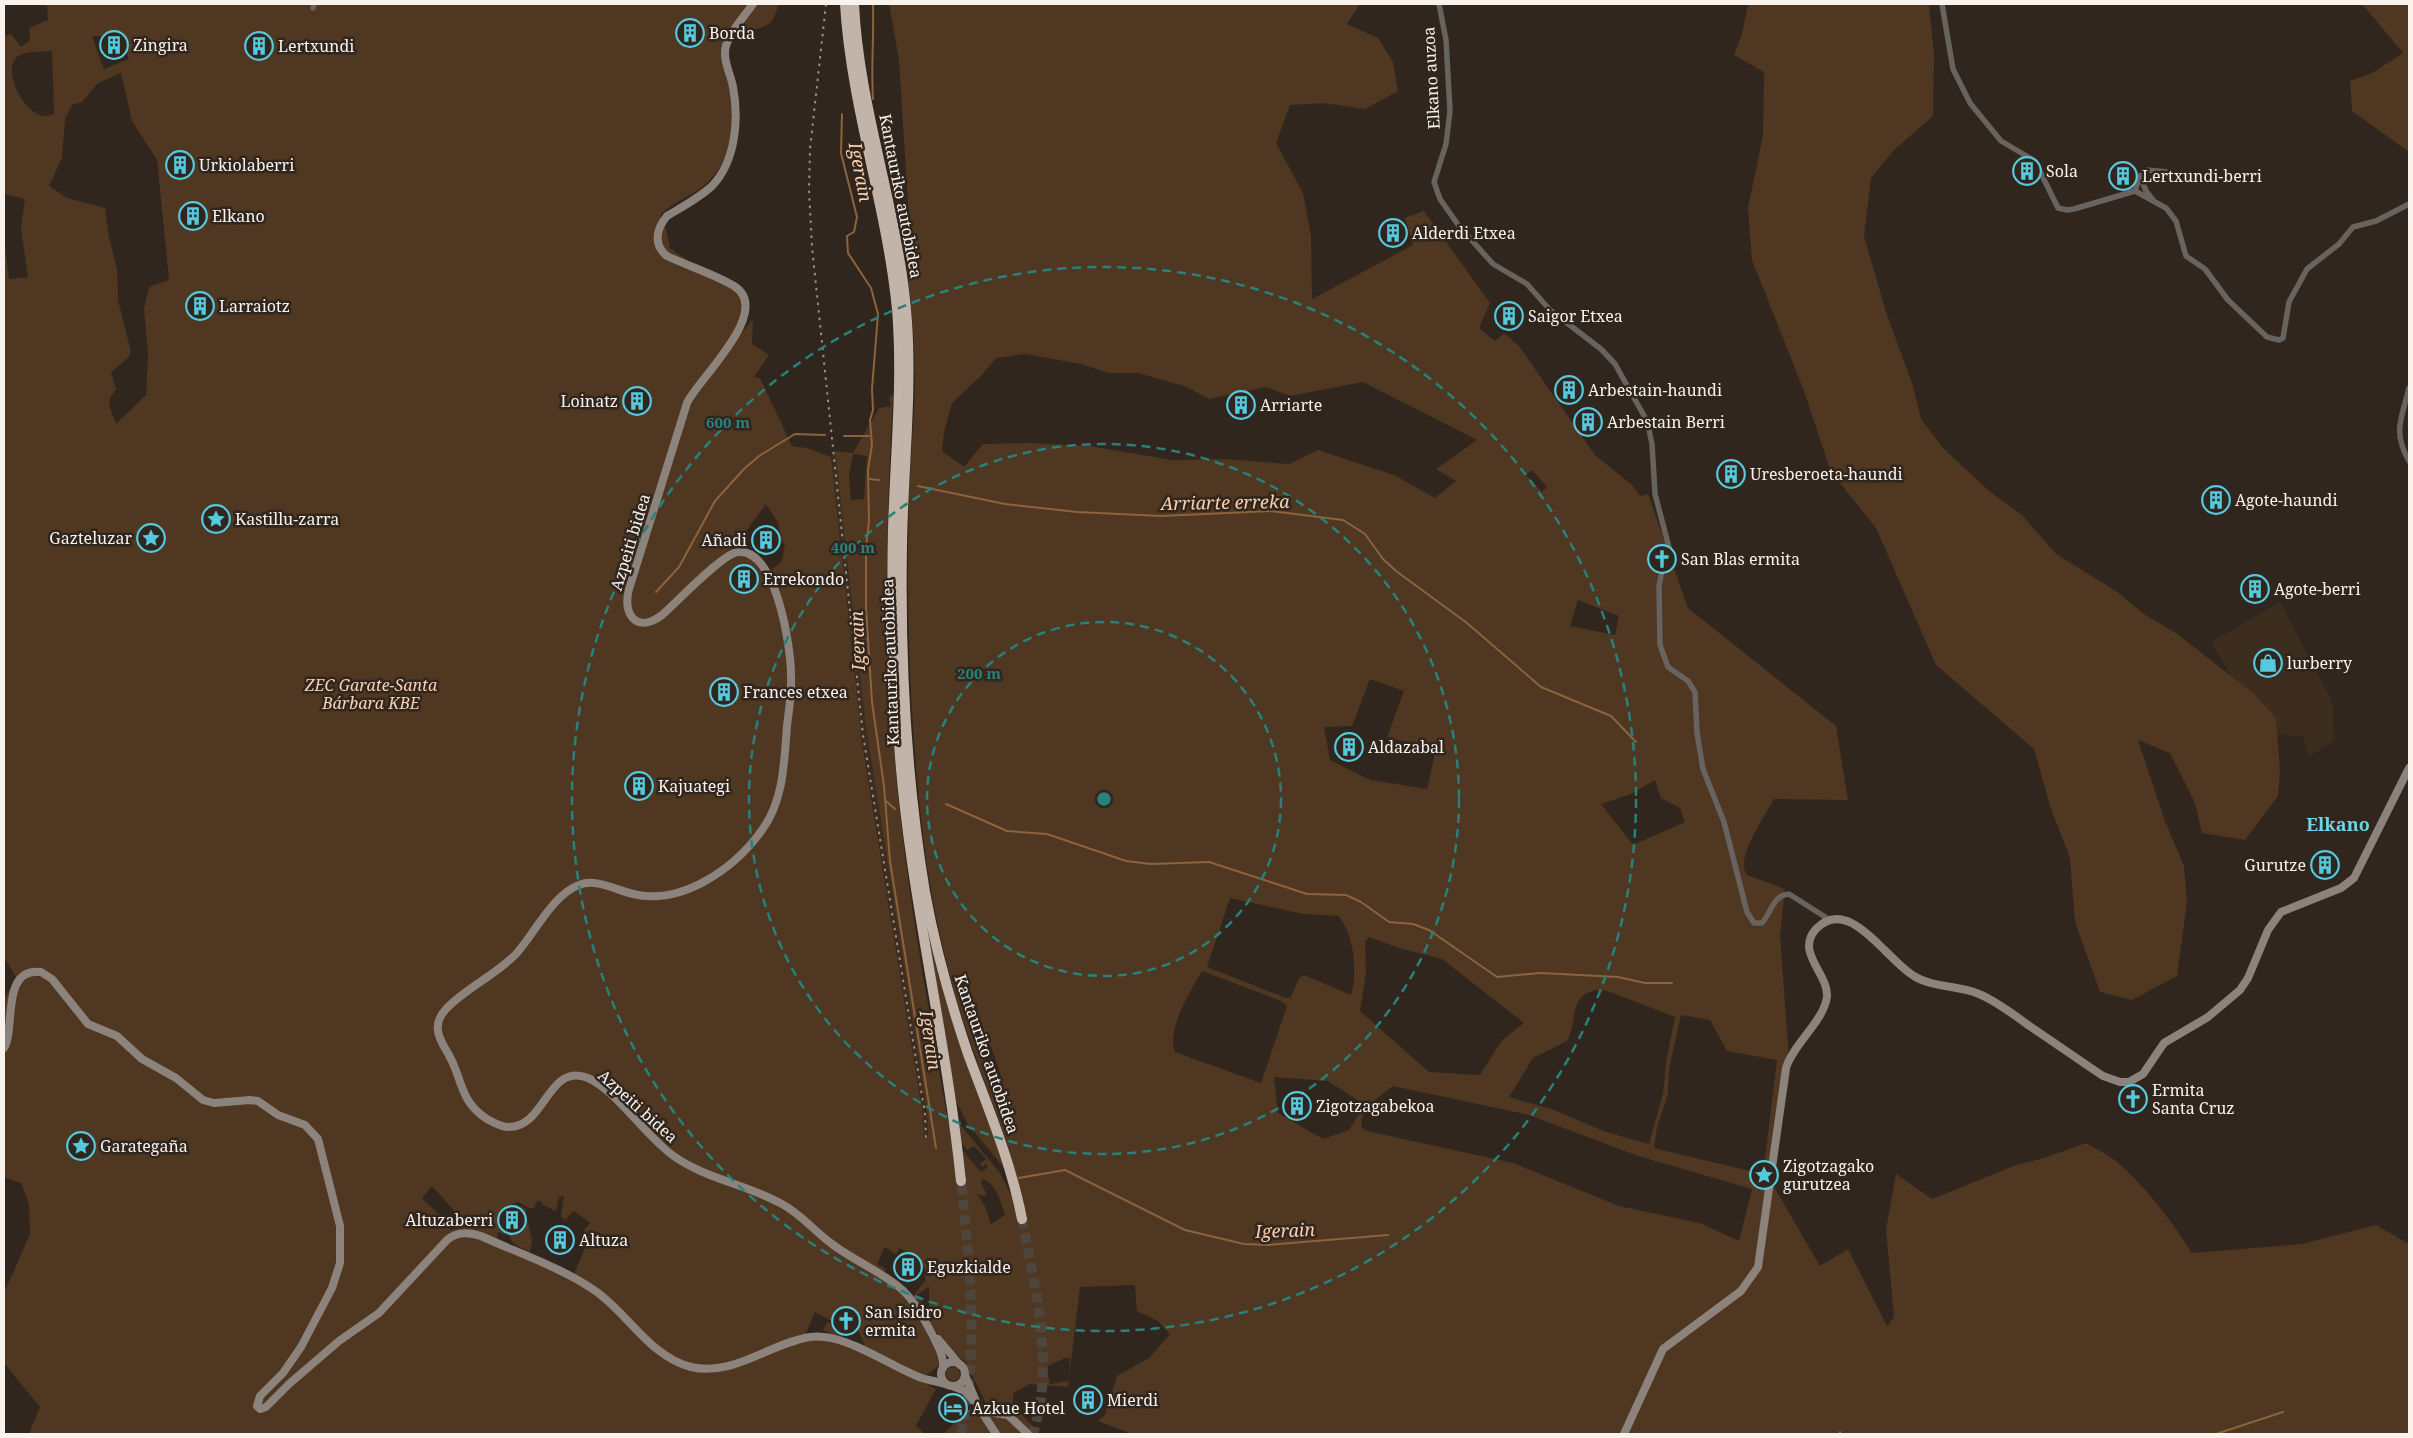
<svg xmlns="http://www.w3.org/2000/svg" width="2413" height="1438" viewBox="0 0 2413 1438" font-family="'Noto Serif',serif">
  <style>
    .built { fill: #3c2d1f }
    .green { fill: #4f3721; fill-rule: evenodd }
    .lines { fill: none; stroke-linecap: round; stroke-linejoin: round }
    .stream { stroke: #8d633e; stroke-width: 2 }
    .highway-tunnel { stroke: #4e453c; stroke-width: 10; stroke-dasharray: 10 5; stroke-linecap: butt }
    .street { stroke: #68635e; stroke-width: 5.5 }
    .secondary { stroke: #8c837c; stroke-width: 8 }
    .highway { stroke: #c2b4a9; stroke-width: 10 }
    .rail { stroke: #999089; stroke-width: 2; stroke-dasharray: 2.5 5; stroke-linecap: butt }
    .ring { fill: none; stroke: #26827b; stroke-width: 2.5; stroke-dasharray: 9 6 }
    .labels { text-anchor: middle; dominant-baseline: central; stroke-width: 5; stroke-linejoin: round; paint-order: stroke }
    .poi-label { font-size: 16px; fill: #faf2ec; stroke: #30261d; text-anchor: start }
    .street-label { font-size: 16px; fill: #faf2ec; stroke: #30261d }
    .park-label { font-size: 16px; font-style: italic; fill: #fbd2b1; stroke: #30261d }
    .water-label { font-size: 18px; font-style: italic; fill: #f9d0af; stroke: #30261d }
    .neighbourhood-label { font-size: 18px; font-weight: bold; fill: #6dd5e9; stroke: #30261d }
    .centre { fill: #26827b; stroke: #30261d; stroke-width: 2.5 }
    .ring-label { font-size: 15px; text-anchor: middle; font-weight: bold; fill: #26827b; stroke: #30261d; stroke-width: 5; stroke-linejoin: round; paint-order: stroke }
  </style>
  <rect width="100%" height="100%" fill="#30261d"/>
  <g class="built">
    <path d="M835,451L865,720L927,1111L928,1139H924L923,1115L857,705L831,457Z"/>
    <path d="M2280,602L2332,701L2335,740L2310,756L2303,737L2264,732L2211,642Z"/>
  </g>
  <g class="green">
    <path d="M47,4H778C773,38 749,23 727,38C731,84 746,145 709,181C695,196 672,201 660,216L666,229L670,248L718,282L739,292C743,307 740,319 741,334L753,319L752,344L769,355L754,377L760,378L792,446L807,448L831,457L862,742L923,1115L924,1138L928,1139L927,1111L865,720L835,451L853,453L879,408L891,406L889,397L893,395C889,472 886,548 887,626C890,753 906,880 928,1005C939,1064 945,1124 964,1180L966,1176L963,1151L981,1172L988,1167L986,1164L982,1167L980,1164L986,1159L974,1146L967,1150L962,1143L959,1123L1000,1173L1014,1201L1024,1207C1012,1147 987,1092 968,1035C947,972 932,908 924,843C910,730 906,614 909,499C910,458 915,417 915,375C914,340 912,305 907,270L912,268L899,60L889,4H1360L1347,24L1378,38L1393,62L1398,91L1365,109L1323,103L1290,105L1276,143L1303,193L1311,235L1312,299L1413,245L1405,218L1424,211L1490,303L1479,328L1495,341L1504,333L1519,346L1595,455L1632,485L1640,496L1648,494L1688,608L1836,726L1848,800L1774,799C1766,815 1734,859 1747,875L1785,889L1780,935L1790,1073L1773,1185L1820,1266L1848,1249L1887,1326L1894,1317L1886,1229L1896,1174L1932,1199L2016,1165L2044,1158L2086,1143C2096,1149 2107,1154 2116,1161C2146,1187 2171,1220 2192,1253L2302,1244L2376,1225L2409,1244V1434H1132L1098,1421L1105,1415L1117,1376L1149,1358L1170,1334L1158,1321L1137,1311L1135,1285L1080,1287L1068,1387L1030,1384L1013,1393V1404L1039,1434H943L970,1410L979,1417L987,1406L967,1364L944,1342L930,1324L925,1329L940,1356C940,1372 927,1372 918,1380L936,1389L916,1426L925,1434H29L40,1407L4,1363V1293L30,1234L29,1204L21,1183L4,1177V999L16,977L4,957V239L9,279L28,277L21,228L25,199L4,194V36L11,34L21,47L30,40L29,28L48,20ZM92,36H121L129,59L104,69ZM52,51L54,114C51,115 46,116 43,116C25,114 0,70 18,56C26,51 42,52 52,51ZM121,73L132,121L157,160L169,280L149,287L144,309L148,354L146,395L116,424L109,405L110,398L116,389L111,372L128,358L131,352L118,300L117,269L109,237L105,208L67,198L49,186L62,158L65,119L72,105L82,102L98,83ZM1025,354L1081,364L1109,373H1138L1187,387L1209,399L1266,387L1290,396L1363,382L1477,440L1436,469L1456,481L1435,498L1394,475L1318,450L1289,464L1226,459L1172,460L1090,446L1032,443L983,444L964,467L942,451L944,432L952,403L983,374L996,358ZM853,454L867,456L864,499L851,500L849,475ZM1532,470L1547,487L1542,492L1526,475ZM766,504L778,523L782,542L785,543L782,561L769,572L763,562L732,554L728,555ZM1578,600L1619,616L1615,635L1570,626ZM1370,679L1404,691L1387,737L1436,749L1427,789L1370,780L1330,760L1324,727L1352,726ZM1655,780L1661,798L1680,808L1685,822L1633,845L1601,804L1631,794ZM1230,898L1303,914L1339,916C1354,937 1358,971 1351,995L1304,975L1299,978L1291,997L1286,998L1207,967ZM1369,937L1399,948L1442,959L1524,1023L1502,1040L1480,1075L1429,1072L1360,1011L1366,973L1365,941ZM1202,971L1281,1001L1287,1006L1261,1083L1175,1052C1166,1030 1191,990 1202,971ZM1595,990L1608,991L1675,1017L1667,1056L1663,1093L1649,1144L1606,1132L1554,1110L1509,1097L1533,1058L1567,1041C1578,1022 1568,997 1595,990ZM971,1015C993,1037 1007,1090 1009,1121L979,1042ZM1681,1015L1710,1020L1727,1051L1777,1060L1765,1158L1762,1165L1754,1172L1654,1148L1657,1127L1668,1094L1669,1069ZM1274,1077L1328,1081L1365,1105L1349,1130L1323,1139L1278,1113ZM1393,1086L1529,1115L1638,1156L1752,1189L1739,1241L1700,1223L1619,1206L1513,1163L1367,1131L1362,1128C1357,1112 1381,1095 1393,1086ZM982,1179C996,1182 1001,1203 1005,1215L991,1224L985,1206L977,1194L984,1196L987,1194L981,1183ZM432,1186L467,1225L450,1230L447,1222L422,1198ZM564,1196L561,1216L565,1220L574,1211L590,1223L581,1234L588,1241L572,1278L496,1243L498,1232L509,1236L514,1244L530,1252L532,1240L525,1209L520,1206L517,1208L518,1225L504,1226V1207L518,1202L531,1209L535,1207L536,1202L541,1201L543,1205L556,1211L559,1197ZM885,1247L896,1254L900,1248L919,1261L925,1269V1281L911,1299L883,1275L886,1269L877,1264ZM929,1286V1311L917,1295ZM845,1308L858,1316L855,1322L864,1344L862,1350L816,1336L804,1338L815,1312L835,1323ZM1065,1358H1070L1069,1381L1050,1384L1046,1367Z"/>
    <path d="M1748,4H1929L1934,54L1933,116L1894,150L1871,178L1864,236L1886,312L1912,383L1921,419L1943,448L1989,491L2022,515L2056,554L2116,591L2144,614L2176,633L2254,694L2276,718L2280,770L2278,796L2245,840L2202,833L2195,803L2170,753L2138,740L2165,821L2184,866L2187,902L2177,976L2132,1000L2100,992L2075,922L2070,858L2050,806L2034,749L1936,665L1876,528L1831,472L1804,391L1752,260L1748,208L1763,135L1764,72L1734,55L1742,34Z"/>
    <path d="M2362,4H2409V152L2352,111L2350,81L2372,73L2403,53Z"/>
    <path d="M925,913L994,1137L1004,1168L967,1123L956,1101Z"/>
    <path d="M827,1322L845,1331L840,1339L823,1330Z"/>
    <circle cx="953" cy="1374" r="7"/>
  </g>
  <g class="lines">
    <g class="stream">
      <path d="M873,4C874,36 871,67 873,99"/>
      <path d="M842,114L841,153L857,217L854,232L847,236L848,253L871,288L878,314L872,389L873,410L870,420L872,445L868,470L869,521L866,546V608L872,702L884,786L890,861L936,1148"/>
      <path d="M844,436H869"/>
      <path d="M869,479L879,480"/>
      <path d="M918,486L1005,504L1077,512L1161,516L1271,511L1343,520L1365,534L1383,559L1396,571L1467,623L1541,687L1611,716L1636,742"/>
      <path d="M656,592L679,567L715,501L744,469L759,456L795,434L825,435"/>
      <path d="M886,801L895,809"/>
      <path d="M946,804L1007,831L1047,834L1126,861L1151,864L1209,862L1307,894L1346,895L1361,902L1389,922L1413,924L1429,930L1497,977L1541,973L1618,977L1645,983H1672"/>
      <path d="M1019,1178L1065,1170L1185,1230L1244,1244L1268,1245L1388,1235"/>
      <path d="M1840,1434V1432"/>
      <path d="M2216,1434L2283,1412"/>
    </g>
    <g class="highway-tunnel">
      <path d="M1022,1219C1035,1288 1055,1366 1033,1434"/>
      <path d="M961,1434C979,1351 970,1265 961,1181"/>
    </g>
    <g class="street">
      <path d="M1439,4L1446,40L1450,111L1446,144L1434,182L1440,199L1459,226L1493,264L1527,284L1550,310L1601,349L1615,364L1647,421L1652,444L1655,494L1671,555L1670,561L1662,571L1659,586L1660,645L1668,667L1688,681L1695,692L1697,733L1703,769L1724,822L1747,912L1754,923H1762C1771,913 1773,895 1789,894L1830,920"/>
      <path d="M1942,4L1953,69L1970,103L2001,141L2035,161L2058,208L2067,210L2074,209L2135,191"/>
      <path d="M313,8L314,4"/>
      <path d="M2140,176L2146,191L2153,200"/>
      <path d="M2135,191L2166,208L2176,221L2186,256L2205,269L2228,300L2267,337L2279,340L2283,338L2289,302L2307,269L2339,244L2353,227L2376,221L2409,204"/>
      <path d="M2135,191L2140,176L2147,170L2168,172"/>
      <path d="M2409,388C2402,418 2392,431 2409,461"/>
    </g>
    <g class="secondary">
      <path d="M753,4C744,17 730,31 726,46C722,59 731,75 733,87C739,119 736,161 712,186C699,198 682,207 667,216C656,229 653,245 667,256C688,266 714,274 734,286C774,311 698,379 687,403L629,589C622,615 637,634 662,615C676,603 723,553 738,552C776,548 791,647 791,675C792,692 789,709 787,726C784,762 784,800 762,830C735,868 682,906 633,894C616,890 596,878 579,885C553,894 533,936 515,955C494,976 466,988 446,1009C433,1023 437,1035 446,1050C463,1076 458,1101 487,1119C494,1123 501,1127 508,1127C546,1128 547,1062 588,1078C616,1090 647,1138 675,1157C707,1179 748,1185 782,1204C801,1214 814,1231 832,1244C853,1260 878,1270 899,1287C914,1299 924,1319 933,1336C938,1347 944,1355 943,1368"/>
      <path d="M4,1048C16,1030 0,967 41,972L52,979L88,1024L117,1036L142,1059L176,1078L203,1100L214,1103L250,1100L258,1101L278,1115L305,1125L318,1139L340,1226V1263L332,1288L301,1347L283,1373L260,1396L257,1406L260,1409L266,1407L289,1384L339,1341L379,1313L447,1240C457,1231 469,1232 481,1236C518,1253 560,1267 594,1290C627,1312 650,1357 691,1367C734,1377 770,1343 810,1337C844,1332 888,1365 919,1377C929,1381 938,1381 948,1385"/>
      <path d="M938,1339L960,1365"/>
      <circle cx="953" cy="1374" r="12"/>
      <path d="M965,1375L978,1406L996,1434"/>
      <path d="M952,1386L965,1391L973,1400"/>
      <path d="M981,1411L1008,1415L1028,1434"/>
      <path d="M1624,1434L1663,1349L1741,1291L1758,1267L1786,1068C1793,1044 1825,1020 1827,996C1828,973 1795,952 1816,929C1849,894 1887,961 1914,976C1933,988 1959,985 1979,994C1998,1002 2014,1015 2031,1027C2055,1043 2079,1060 2103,1076L2120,1082H2129L2143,1074L2164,1043L2208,1017L2240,990L2248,978L2268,930L2281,912L2341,888L2354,878L2409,768"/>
    </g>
    <g class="highway">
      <path d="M845,4C851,107 887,206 897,309C903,382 895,456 893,530C891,601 894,673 899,744C909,891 946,1034 961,1181"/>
      <path d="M854,4C859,112 900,214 907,322C912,396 903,471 902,545C900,660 906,778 925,892C935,947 950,1001 968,1054C988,1108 1011,1162 1022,1219"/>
    </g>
    <path class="rail" d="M826,4L810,149L809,190L812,247L863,735L925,1114L926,1139"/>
  </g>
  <g class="ring">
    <circle cx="1104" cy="799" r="177"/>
    <circle cx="1104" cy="799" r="355"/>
    <circle cx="1104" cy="799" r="532"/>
  </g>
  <defs>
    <symbol id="building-ring" viewBox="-11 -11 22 22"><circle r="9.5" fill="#30261d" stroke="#55cadf" stroke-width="1.5"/><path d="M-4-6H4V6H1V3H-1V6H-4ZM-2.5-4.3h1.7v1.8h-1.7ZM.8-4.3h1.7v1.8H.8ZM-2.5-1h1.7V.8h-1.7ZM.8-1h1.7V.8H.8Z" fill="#55cadf"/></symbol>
    <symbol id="sight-ring" viewBox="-11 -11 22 22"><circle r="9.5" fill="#30261d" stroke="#55cadf" stroke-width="1.5"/><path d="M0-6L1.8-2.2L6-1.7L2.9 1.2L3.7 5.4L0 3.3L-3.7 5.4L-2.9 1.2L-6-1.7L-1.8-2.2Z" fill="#55cadf"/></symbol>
    <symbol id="church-ring" viewBox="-11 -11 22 22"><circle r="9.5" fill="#30261d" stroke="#55cadf" stroke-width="1.5"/><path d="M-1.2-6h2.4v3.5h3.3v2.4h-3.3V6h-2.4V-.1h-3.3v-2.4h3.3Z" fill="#55cadf"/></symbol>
    <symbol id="shop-ring" viewBox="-11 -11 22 22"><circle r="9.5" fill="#30261d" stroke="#55cadf" stroke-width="1.5"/><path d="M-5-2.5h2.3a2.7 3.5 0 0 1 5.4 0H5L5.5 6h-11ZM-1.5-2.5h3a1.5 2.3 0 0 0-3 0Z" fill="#55cadf"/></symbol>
    <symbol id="hotel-ring" viewBox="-11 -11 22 22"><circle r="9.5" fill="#30261d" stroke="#55cadf" stroke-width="1.5"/><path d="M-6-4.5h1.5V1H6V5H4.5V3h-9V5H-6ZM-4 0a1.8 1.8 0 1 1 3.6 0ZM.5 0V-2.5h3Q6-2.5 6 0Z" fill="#55cadf"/></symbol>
  </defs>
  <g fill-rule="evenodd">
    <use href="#building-ring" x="674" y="17" width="32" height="32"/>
    <use href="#building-ring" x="98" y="29" width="32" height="32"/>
    <use href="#building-ring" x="243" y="30" width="32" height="32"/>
    <use href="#building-ring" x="164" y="149" width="32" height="32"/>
    <use href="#building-ring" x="2011" y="155" width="32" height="32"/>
    <use href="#building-ring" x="2107" y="160" width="32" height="32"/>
    <use href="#building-ring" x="177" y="200" width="32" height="32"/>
    <use href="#building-ring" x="1377" y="217" width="32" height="32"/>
    <use href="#building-ring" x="184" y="290" width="32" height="32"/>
    <use href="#building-ring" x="1493" y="300" width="32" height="32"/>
    <use href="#building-ring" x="1553" y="374" width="32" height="32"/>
    <use href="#building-ring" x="621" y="385" width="32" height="32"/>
    <use href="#building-ring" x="1225" y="389" width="32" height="32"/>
    <use href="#building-ring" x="1572" y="406" width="32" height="32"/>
    <use href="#building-ring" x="1715" y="458" width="32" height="32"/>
    <use href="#building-ring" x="2200" y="484" width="32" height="32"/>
    <use href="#sight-ring" x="200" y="503" width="32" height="32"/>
    <use href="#sight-ring" x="135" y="522" width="32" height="32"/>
    <use href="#building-ring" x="750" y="524" width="32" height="32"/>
    <use href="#church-ring" x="1646" y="543" width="32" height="32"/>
    <use href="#building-ring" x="728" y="563" width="32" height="32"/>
    <use href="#building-ring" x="2239" y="573" width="32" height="32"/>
    <use href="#shop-ring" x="2252" y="647" width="32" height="32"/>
    <use href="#building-ring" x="708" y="676" width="32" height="32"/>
    <use href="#building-ring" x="1333" y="731" width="32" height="32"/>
    <use href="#building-ring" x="623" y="770" width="32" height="32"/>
    <use href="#building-ring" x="2309" y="849" width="32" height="32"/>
    <use href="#church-ring" x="2117" y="1083" width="32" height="32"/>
    <use href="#building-ring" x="1281" y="1090" width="32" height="32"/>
    <use href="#sight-ring" x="65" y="1130" width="32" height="32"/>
    <use href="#sight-ring" x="1748" y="1159" width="32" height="32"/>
    <use href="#building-ring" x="496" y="1204" width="32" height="32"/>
    <use href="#building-ring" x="544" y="1224" width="32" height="32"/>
    <use href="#building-ring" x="892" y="1251" width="32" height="32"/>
    <use href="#church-ring" x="830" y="1305" width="32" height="32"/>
    <use href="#building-ring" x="1072" y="1384" width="32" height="32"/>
    <use href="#hotel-ring" x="937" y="1392" width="32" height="32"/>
  </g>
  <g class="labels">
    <g class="poi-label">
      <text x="709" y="33">Borda</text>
      <text x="133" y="45">Zingira</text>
      <text x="278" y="46">Lertxundi</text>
      <text x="199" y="165">Urkiolaberri</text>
      <text x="2046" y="171">Sola</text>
      <text x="2142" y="176">Lertxundi-berri</text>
      <text x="212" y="216">Elkano</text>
      <text x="1412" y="233">Alderdi Etxea</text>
      <text x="219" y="306">Larraiotz</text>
      <text x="1528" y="316">Saigor Etxea</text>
      <text x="1588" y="390">Arbestain-haundi</text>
      <text x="618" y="401" text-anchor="end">Loinatz</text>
      <text x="1260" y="405">Arriarte</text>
      <text x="1607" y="422">Arbestain Berri</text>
      <text x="1750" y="474">Uresberoeta-haundi</text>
      <text x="2235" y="500">Agote-haundi</text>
      <text x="235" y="519">Kastillu-zarra</text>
      <text x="132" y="538" text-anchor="end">Gazteluzar</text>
      <text x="747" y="540" text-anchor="end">Añadi</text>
      <text x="1681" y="559">San Blas ermita</text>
      <text x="763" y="579">Errekondo</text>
      <text x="2274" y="589">Agote-berri</text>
      <text x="2287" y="663">lurberry</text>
      <text x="743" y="692">Frances etxea</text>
      <text x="1368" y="747">Aldazabal</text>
      <text x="658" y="786">Kajuategi</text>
      <text x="2306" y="865" text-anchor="end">Gurutze</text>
      <text x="2152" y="1090">Ermita<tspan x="2152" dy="18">Santa Cruz</tspan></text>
      <text x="1316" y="1106">Zigotzagabekoa</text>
      <text x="100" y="1146">Garategaña</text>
      <text x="1783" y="1166">Zigotzagako<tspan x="1783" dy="18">gurutzea</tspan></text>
      <text x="493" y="1220" text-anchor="end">Altuzaberri</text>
      <text x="579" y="1240">Altuza</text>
      <text x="927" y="1267">Eguzkialde</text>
      <text x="865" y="1312">San Isidro<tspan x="865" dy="18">ermita</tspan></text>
      <text x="1107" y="1400">Mierdi</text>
      <text x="972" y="1408">Azkue Hotel</text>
    </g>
    <g class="street-label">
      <text transform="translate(1431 78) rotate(-93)">Elkano auzoa</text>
      <text transform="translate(901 196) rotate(79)">Kantauriko autobidea</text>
      <text transform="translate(630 542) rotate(-73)">Azpeiti bidea</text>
      <text transform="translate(890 662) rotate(-92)">Kantauriko autobidea</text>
      <text transform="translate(987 1054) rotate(71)">Kantauriko autobidea</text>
      <text transform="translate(638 1106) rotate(42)">Azpeiti bidea</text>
    </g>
    <g class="park-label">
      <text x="371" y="685">ZEC Garate-Santa<tspan x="371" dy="18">Bárbara KBE</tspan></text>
    </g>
    <g class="water-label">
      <text transform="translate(861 172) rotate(79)">Igerain</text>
      <text transform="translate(1225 502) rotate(-1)">Arriarte erreka</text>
      <text transform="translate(857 641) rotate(-92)">Igerain</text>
      <text transform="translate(931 1040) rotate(81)">Igerain</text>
      <text transform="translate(1285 1230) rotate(-2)">Igerain</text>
    </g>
    <g class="neighbourhood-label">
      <text x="2338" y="824">Elkano</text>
    </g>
  </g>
  <circle cx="1104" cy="799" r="8" class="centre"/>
  <g class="ring-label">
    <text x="728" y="428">600 m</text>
    <text x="853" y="553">400 m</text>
    <text x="979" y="679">200 m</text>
  </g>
  <rect width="2413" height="1438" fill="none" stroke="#faf2ec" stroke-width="10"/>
</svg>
